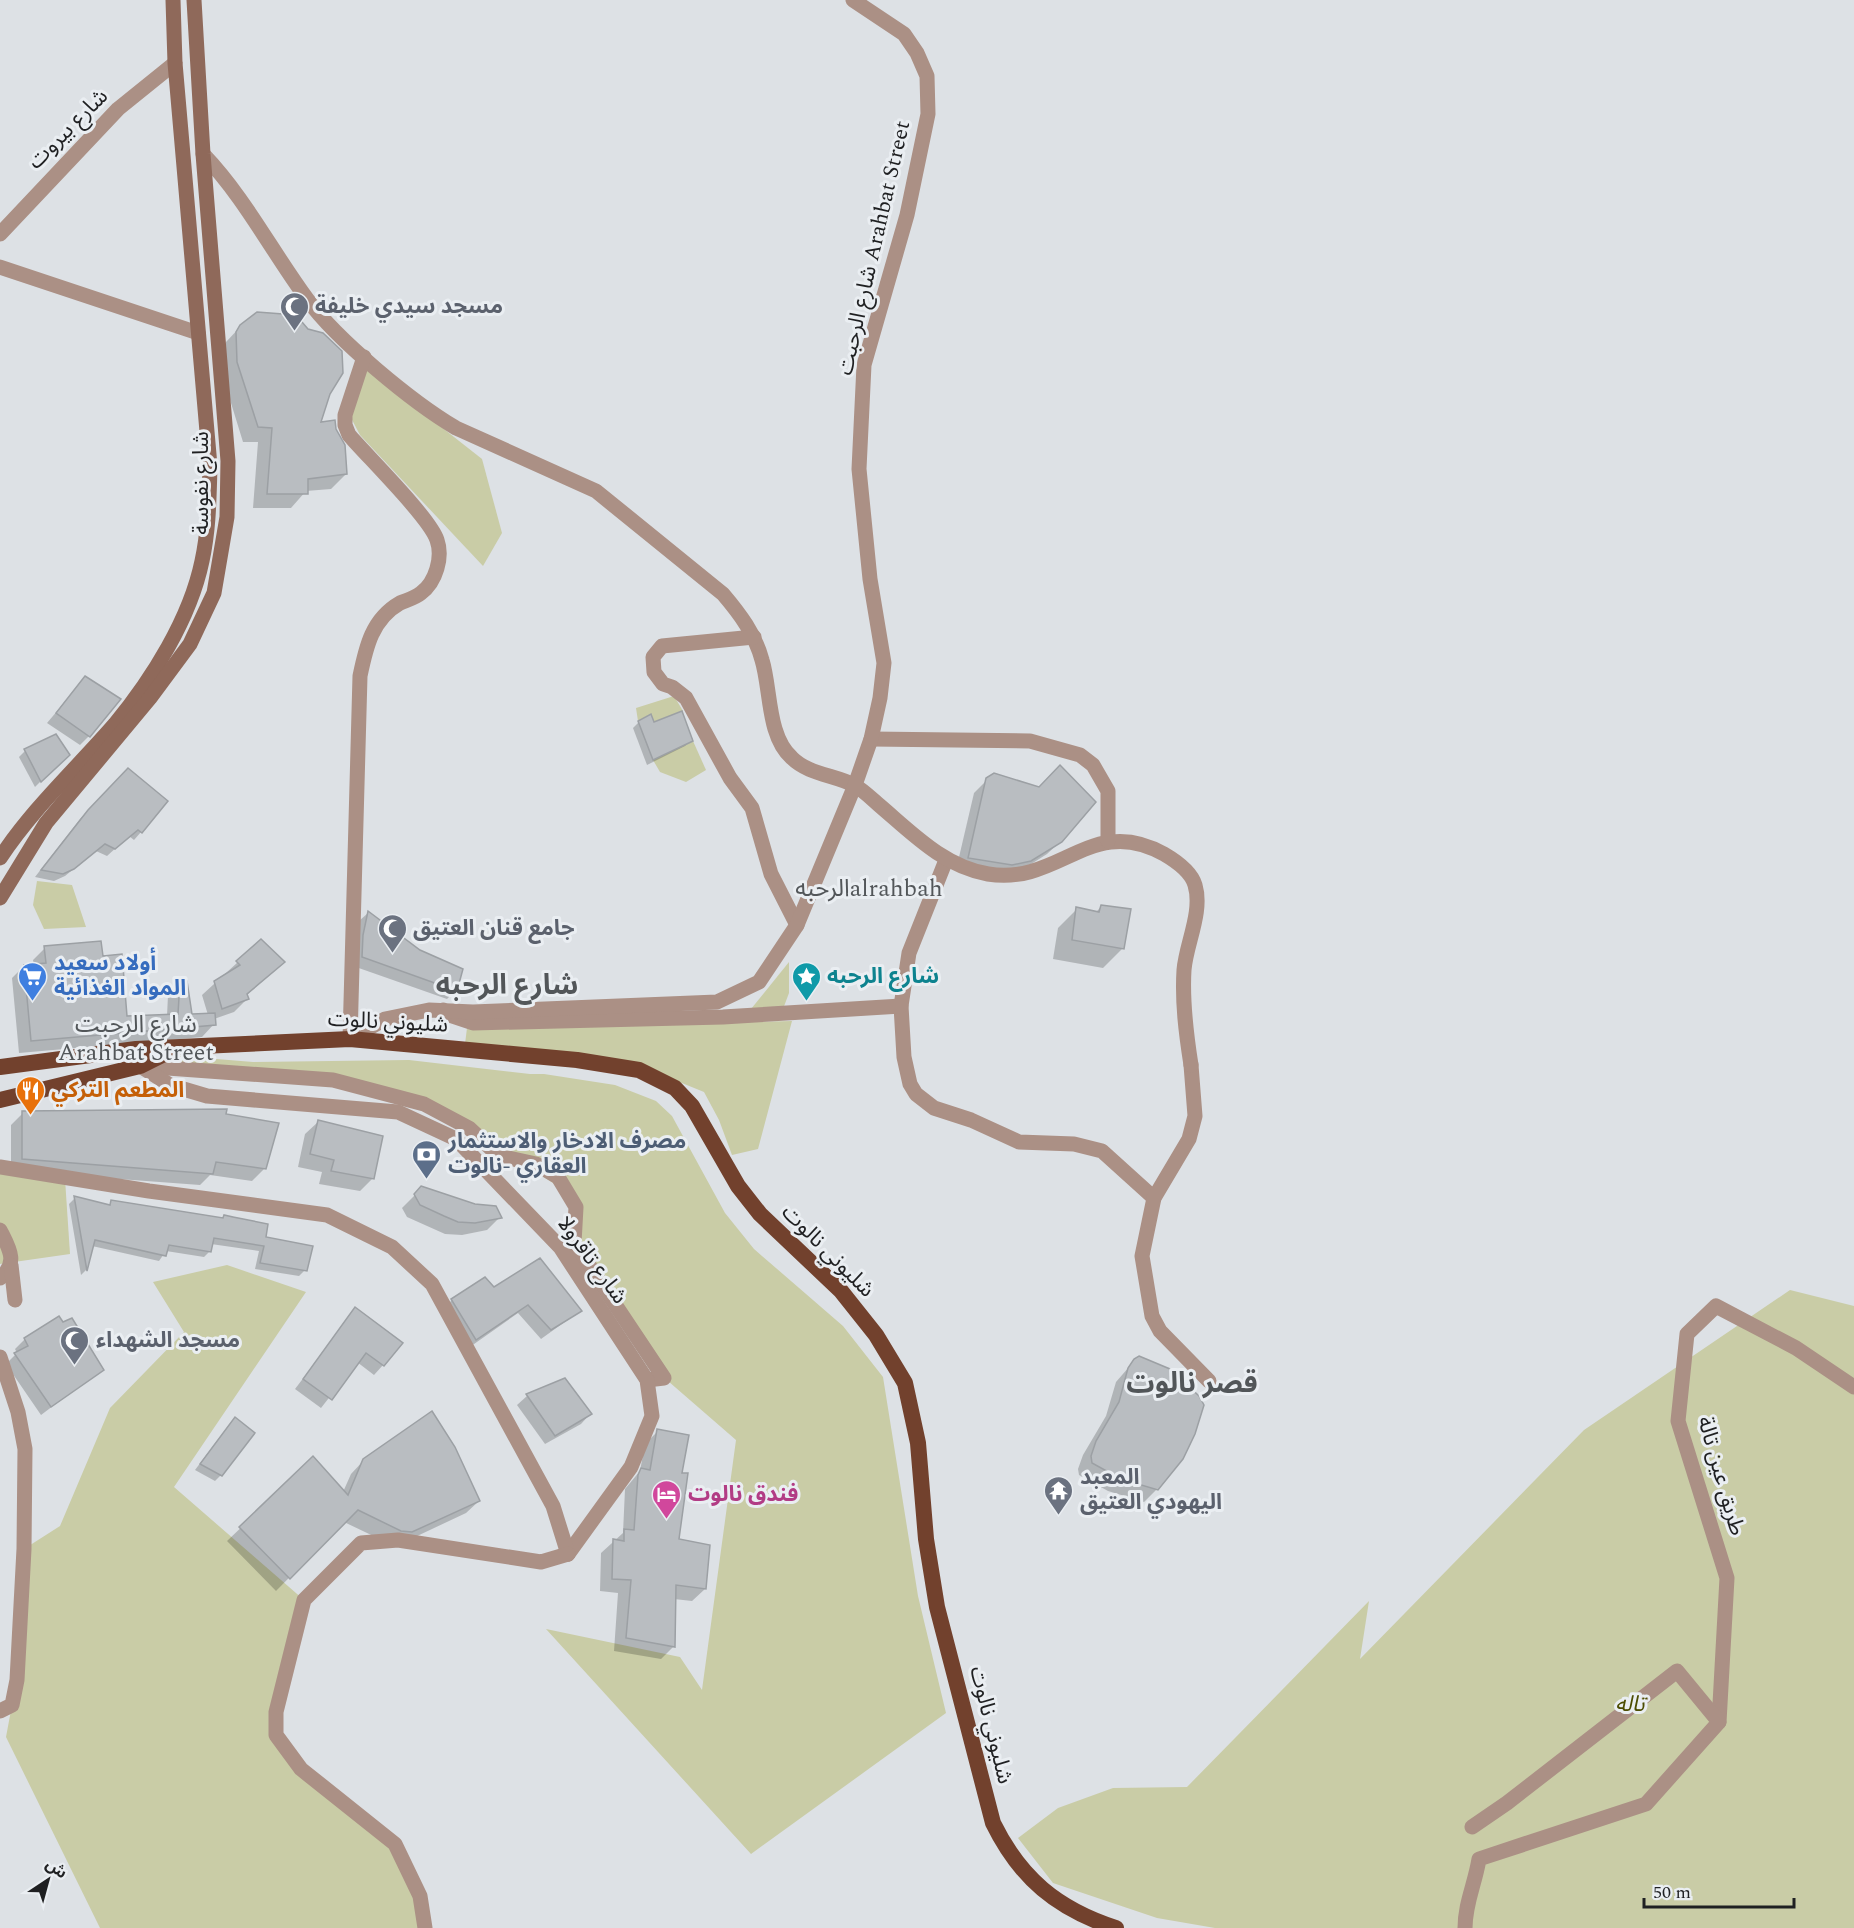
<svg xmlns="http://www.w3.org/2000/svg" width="1854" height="1928" viewBox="0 0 1854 1928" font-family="Spectral,'Noto Sans Arabic',serif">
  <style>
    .green { fill: #c9cca6 }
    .shadow { fill: #0003 }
    .building { fill: #b9bdc1; stroke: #9ca0a4; stroke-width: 1.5 }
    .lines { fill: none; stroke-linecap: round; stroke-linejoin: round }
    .pedestrian { stroke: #ab9085; stroke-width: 15 }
    .minor { stroke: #ab9085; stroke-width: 15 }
    .secondary { stroke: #8f695a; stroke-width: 15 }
    .trunk { stroke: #72412d; stroke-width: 16 }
    .labels { text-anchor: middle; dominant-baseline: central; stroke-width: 6; stroke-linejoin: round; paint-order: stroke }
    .street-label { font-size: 22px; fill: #1f2022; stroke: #eaeef2 }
    .worship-label { font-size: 22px; font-weight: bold; fill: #5b616d; stroke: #eaeef2; text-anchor: start }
    .shop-label { font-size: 22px; font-weight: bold; fill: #366cbe; stroke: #eaeef2; text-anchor: start }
    .culture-label { font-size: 22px; font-weight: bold; fill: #0d838f; stroke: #eaeef2; text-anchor: start }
    .food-label { font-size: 22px; font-weight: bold; fill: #c56008; stroke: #eaeef2; text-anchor: start }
    .service-label { font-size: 22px; font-weight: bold; fill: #4e5e75; stroke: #eaeef2; text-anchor: start }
    .hotel-label { font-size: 22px; font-weight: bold; fill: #b23c85; stroke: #eaeef2; text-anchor: start }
    .park-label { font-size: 22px; font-style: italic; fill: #4c4d02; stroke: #eaeef2 }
    .neighbourhood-label { font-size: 24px; fill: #525659; stroke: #eaeef2 }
    .district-label { font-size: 28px; font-weight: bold; fill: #525659; stroke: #eaeef2 }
  </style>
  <rect width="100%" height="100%" fill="#dde1e5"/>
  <g class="green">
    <path d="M365,367L482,459L502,533L483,566L360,435L350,416Z"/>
    <path d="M674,696L683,711L654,722L651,714L638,721L636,708Z"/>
    <path d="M693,741L706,770L686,782L660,772L653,760Z"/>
    <path d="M37,881L72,885L86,927L44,929L33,905Z"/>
    <path d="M789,962V993L783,1009H751Z"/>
    <path d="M792,1021L758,1149L732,1155L719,1120L704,1092L640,1066L465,1044L467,1028Z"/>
    <path d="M180,1056L253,1062L409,1060L530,1074H544L615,1085L656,1101L672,1116L725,1213L754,1249L843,1326L883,1377L918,1596L946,1713L751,1854L546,1629L680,1657L702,1690L736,1440L668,1381L578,1236L570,1205L553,1183L509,1155L477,1129L333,1080L174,1067L173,1057Z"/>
    <path d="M0,1168L65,1179L70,1254L0,1264Z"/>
    <path d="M227,1265L306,1292L174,1487L304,1600L276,1735L301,1769L395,1844L425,1928H100L6,1737L12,1705L24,1549L60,1526L110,1408L184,1332L153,1282Z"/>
    <path d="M1790,1290L1854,1306V1928H1215L1157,1918L1053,1883L1018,1838L1058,1808L1113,1788L1187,1787L1369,1601L1360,1659L1584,1430Z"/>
  </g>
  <g class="shadow">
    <path d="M241,326L328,394L319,423L346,474L331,489L306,491L291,508H253L258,442H243L223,377L226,342Z"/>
    <path d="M85,678L89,736L80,745L47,723Z"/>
    <path d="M639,722L654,724L691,740L685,746L647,765L633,728Z"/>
    <path d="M25,751L68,754L35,787L19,757Z"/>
    <path d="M128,770L141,832L134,840L129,836L107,856L96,851L65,876L54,881L35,877L80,819Z"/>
    <path d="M987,780L1038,789L1061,841L1047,854L1017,873L956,870L974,793Z"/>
    <path d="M1102,906L1123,948L1103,968L1053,959L1058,928L1077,909L1095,913Z"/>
    <path d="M368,913L456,990L447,999L353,966L359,921Z"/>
    <path d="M261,941L283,962L246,996L247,999L234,1012L214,1019V1024L202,1037L19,1053L12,978L24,966L34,965L33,960L45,948L101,957L126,1018L167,1016L168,995L180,982L191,1015H208L202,995Z"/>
    <path d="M23,1113L224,1115L264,1169L252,1181L210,1175L200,1185L11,1171V1125Z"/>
    <path d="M318,1122L373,1178L360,1191L319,1184L322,1172L298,1167L305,1134Z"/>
    <path d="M422,1188L475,1206L495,1207L500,1217L487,1230L462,1235L445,1234L407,1217L402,1208Z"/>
    <path d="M75,1198L108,1206L112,1202L265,1239L305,1270L299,1276L255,1269L259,1251L211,1244L210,1251L204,1257L166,1251L159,1261L92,1246L86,1270L81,1275L69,1204Z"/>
    <path d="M494,1289L580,1311L541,1339L518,1313L467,1349L443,1309L452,1300Z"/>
    <path d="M356,1309L383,1365L374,1375L357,1362L321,1408L295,1389Z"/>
    <path d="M25,1339L102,1369L41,1415L6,1364L17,1353L15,1349Z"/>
    <path d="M1135,1360L1157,1489L1144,1502L1108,1491L1079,1475L1078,1469L1083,1455L1106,1416L1116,1382Z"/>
    <path d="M564,1380L590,1414L581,1424L545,1444L517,1405L527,1396Z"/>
    <path d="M229,1425L221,1475L215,1481L195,1470Z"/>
    <path d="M658,1431L680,1475L677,1540L705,1589L692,1601L674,1599V1646L661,1659L614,1651L618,1593L600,1591L601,1553L623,1533L625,1489L640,1471L645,1444Z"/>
    <path d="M313,1459L343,1492L351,1474L364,1460L479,1501L466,1513L398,1545L388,1543L344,1522L276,1591L227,1541Z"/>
  </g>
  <g class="building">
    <path d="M257,312L296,315L308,329L323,333L342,351L343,373L330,394L321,422L335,420L336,429L345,445L347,474L308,479V494H267L272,428L258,427L237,362L236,332L240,325Z"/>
    <path d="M85,676L121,699L90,737L56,713Z"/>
    <path d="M682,711L693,741L653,760L638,721L651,714L654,722Z"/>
    <path d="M56,734L70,755L41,782L24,749Z"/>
    <path d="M1060,765L1096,802L1062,842L1031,861L1012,865L968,858L986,778L994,773L1039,787Z"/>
    <path d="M128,768L168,801L142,833L138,830L115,849L105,844L74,869L63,874L41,870L88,810Z"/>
    <path d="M1101,905L1131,909L1124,949L1072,940L1076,907L1099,912Z"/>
    <path d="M368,911L420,950L463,969L457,991L362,957L363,935Z"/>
    <path d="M261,939L285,962L247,994L249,999L222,1009L214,981L240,965L236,961Z"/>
    <path d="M101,941L103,956L122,954L127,1016L178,1014L180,981H187L192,1014L215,1013L216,1025L31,1041L24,965L46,963L44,946Z"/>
    <path d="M227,1109L226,1114L279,1123L266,1169L216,1162L213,1174L22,1159V1111Z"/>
    <path d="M318,1120L383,1136L374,1179L331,1171L334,1160L310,1154Z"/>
    <path d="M421,1186L475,1204L496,1206L502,1218L475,1223L458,1222L444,1216L420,1205L414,1194Z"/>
    <path d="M74,1196L110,1205L111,1200L223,1218L224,1215L233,1217L268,1224L266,1237L313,1246L307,1271L260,1263L264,1246L214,1238L211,1252L169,1245L166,1256L95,1240L87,1271Z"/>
    <path d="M540,1258L582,1311L551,1330L528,1305L476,1340L451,1299L485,1277L494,1287Z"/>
    <path d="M355,1307L403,1343L384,1366L366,1353L332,1400L303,1379Z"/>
    <path d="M59,1316L63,1322L72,1318L104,1370L51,1407L14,1353L28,1346L24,1338Z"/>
    <path d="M1139,1356L1170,1369L1199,1396L1204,1405L1195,1434L1183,1459L1158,1490L1121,1479L1092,1463L1091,1456L1096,1441L1119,1402L1128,1368L1134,1359Z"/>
    <path d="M565,1378L592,1414L555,1436L526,1394Z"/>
    <path d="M432,1411L455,1447L480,1501L412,1532L401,1531L358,1510L290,1579L239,1527L313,1456L348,1495L363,1459Z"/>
    <path d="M235,1417L255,1433L222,1476L200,1464Z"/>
    <path d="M657,1429L689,1435L682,1473H688L679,1539L710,1545L706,1589L676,1585L675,1647L626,1638L631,1580L612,1579L613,1539L624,1541V1529L634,1530L638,1475L641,1468L650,1470Z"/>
  </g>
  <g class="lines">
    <g class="pedestrian">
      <path d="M946,860L909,953L901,1006L904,1057L910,1084L916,1094L934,1108L971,1120L1019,1142L1074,1144L1102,1151L1154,1198"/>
      <path d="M443,1010L452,1016L473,1023L723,1017L901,1006"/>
      <path d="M1191,1065L1195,1116L1189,1139L1154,1198L1142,1256L1152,1316L1160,1331L1209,1381"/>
      <path d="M140,1066L333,1080L424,1104L469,1128L499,1156L536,1164L558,1177L576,1207L574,1243L664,1378L647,1380"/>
      <path d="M0,1230C9,1248 19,1263 0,1278"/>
      <path d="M11,1265L15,1300"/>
    </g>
    <g class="minor">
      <path d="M203,154C245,198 271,250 307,299C337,340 412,402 456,428L596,491L723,594C740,614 755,634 762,660C771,689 767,736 792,758C808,774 834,775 854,785C863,790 871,798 879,805C912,833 943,866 988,874C1060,886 1091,813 1164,854C1176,861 1191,871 1195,885C1203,912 1186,944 1184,970C1182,1002 1186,1033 1191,1065"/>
      <path d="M0,234L118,109L175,63"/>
      <path d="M0,267L198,333"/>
      <path d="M754,637L662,646L653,657L654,672L663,684L672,687L686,698L730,778L752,808L771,874L797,925"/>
      <path d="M871,739L1030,741L1080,755L1093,765L1108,791V841"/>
      <path d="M350,1039L385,1019L429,1010L473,1012L717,1002L759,982L797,925L855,785L871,739L880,698L884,663L870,579L859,469L864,365L907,215L928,114L927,76L917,53L904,34L853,0"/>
      <path d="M350,1039L360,676C366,647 372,619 400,603C407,600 415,598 421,593C436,582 443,557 437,540C430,518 367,456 349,435L345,425V415L364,357"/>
      <path d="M140,1066L170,1085L207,1096L398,1112L456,1139L560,1247L647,1380L652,1416L631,1467L568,1554"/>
      <path d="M0,1167L149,1191L327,1215L392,1247L432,1284L553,1506L568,1554"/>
      <path d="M0,1357L18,1412L25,1449L24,1549L17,1680L12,1705L0,1711"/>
      <path d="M1719,1722L1727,1578L1678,1421L1687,1334L1716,1306L1796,1348L1854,1387"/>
      <path d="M425,1928L420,1896L395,1844L301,1769L276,1735V1712L304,1600L361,1543L398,1540L541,1562L568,1554"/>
      <path d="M1465,1928C1465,1903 1475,1884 1479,1859L1646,1804L1719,1722L1677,1671L1507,1803L1472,1827"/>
    </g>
    <g class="secondary">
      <path d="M0,858C33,808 76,769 115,724C152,679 190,619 202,561C209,529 209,498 210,466L175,63L173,0"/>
      <path d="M0,898L46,823L150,698L190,644L214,593L227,517L228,461L203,154L194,0"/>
    </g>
    <g class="trunk">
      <path d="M0,1067L136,1049L350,1039L577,1060L639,1070L675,1088L692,1106L738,1186L760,1214L841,1291L876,1335L905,1383L918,1443L926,1539L937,1607L993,1823C1020,1878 1057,1909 1116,1928"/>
      <path d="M0,1100L140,1066L172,1050"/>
    </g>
  </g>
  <defs>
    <symbol id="mosque-pin" viewBox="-11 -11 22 30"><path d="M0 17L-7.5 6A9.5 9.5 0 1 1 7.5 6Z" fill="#6b7280" stroke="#eaeef2"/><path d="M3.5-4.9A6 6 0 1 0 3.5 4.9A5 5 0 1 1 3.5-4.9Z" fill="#fff"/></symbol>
    <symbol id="supermarket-pin" viewBox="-11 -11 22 30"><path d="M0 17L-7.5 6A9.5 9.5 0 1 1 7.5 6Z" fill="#3f7fe0" stroke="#eaeef2"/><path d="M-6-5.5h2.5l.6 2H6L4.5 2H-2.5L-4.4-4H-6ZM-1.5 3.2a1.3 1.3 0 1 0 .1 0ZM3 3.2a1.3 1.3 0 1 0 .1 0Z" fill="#fff"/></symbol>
    <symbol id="sight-pin" viewBox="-11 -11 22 30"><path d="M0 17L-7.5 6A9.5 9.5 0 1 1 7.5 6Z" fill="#0f9aa8" stroke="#eaeef2"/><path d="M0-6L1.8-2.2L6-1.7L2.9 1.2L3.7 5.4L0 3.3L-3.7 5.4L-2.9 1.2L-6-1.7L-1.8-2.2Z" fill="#fff"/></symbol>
    <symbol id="restaurant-pin" viewBox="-11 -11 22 30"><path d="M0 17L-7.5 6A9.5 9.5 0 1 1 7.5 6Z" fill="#e8710a" stroke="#eaeef2"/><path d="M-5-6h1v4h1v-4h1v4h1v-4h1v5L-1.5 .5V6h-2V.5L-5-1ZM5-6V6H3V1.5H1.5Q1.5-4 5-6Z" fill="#fff"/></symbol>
    <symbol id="bank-pin" viewBox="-11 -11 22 30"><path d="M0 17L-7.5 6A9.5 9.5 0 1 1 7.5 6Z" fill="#5c6f8a" stroke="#eaeef2"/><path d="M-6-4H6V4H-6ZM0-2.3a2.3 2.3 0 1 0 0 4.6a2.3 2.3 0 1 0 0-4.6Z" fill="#fff"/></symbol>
    <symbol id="temple-pin" viewBox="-11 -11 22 30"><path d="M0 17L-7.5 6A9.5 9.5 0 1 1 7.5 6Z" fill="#6b7280" stroke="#eaeef2"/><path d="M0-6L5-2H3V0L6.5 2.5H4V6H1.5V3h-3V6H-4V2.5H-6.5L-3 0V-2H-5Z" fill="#fff"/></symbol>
    <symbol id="hotel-pin" viewBox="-11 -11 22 30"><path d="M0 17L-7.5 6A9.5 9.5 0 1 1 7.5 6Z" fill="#d1479c" stroke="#eaeef2"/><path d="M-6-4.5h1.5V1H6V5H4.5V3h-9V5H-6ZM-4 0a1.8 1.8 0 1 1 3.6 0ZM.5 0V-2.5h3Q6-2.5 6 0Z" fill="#fff"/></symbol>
  </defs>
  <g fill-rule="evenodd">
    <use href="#mosque-pin" x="278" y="290" width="33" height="45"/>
    <use href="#mosque-pin" x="376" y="912" width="33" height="45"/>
    <use href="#supermarket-pin" x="16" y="960" width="33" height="45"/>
    <use href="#sight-pin" x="790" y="960" width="33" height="45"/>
    <use href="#restaurant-pin" x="14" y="1074" width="33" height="45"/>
    <use href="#bank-pin" x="410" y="1138" width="33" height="45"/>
    <use href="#mosque-pin" x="58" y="1324" width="33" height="45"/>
    <use href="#temple-pin" x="1042" y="1474" width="33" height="45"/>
    <use href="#hotel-pin" x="650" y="1478" width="33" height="45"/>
  </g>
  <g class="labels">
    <g class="street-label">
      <text transform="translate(68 129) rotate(-45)">شارع بيروت</text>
      <text transform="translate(874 248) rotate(-77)">شارع الرحبت Arahbat Street</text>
      <text transform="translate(201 483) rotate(-90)">شارع نفوسة</text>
      <text transform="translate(388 1022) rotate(3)">شليوني نالوت</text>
      <text transform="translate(828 1251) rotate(45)">شليوني نالوت</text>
      <text transform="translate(592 1260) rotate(54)">شارع تاقرولا</text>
      <text transform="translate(1721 1476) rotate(74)">طريق عين تالة</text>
      <text transform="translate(991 1725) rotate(76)">شليوني نالوت</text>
    </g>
    <g class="worship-label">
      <text x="315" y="306">مسجد سيدي خليفة</text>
      <text x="413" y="928">جامع قنان العتيق</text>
      <text x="96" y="1340">مسجد الشهداء</text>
      <text x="1080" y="1477">المعبد<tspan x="1080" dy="25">اليهودي العتيق</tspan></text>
    </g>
    <g class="shop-label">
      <text x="54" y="963">أولاد سعيد<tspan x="54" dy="25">المواد الغذائية</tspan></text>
    </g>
    <g class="culture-label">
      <text x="827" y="976">شارع الرحبه</text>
    </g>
    <g class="food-label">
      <text x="51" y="1090">المطعم التركي</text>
    </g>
    <g class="service-label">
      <text x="448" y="1141">مصرف الادخار والاستثمار<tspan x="448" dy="25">العقاري -نالوت</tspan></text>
    </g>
    <g class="hotel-label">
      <text x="688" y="1494">فندق نالوت</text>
    </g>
    <g class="park-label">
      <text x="1630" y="1704">تاله</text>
    </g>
    <g class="neighbourhood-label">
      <text x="869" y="889">الرحبهalrahbah</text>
      <text x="136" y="1025">شارع الرحبت<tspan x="136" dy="28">Arahbat Street</tspan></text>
    </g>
    <g class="district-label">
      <text x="507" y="985">شارع الرحبه</text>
      <text x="1192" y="1383">قصر نالوت</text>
    </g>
  </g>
  <g transform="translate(48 1880) rotate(36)" stroke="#eaeef2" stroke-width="4.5" paint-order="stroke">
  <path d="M0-4.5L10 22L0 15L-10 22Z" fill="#1f2022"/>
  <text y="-9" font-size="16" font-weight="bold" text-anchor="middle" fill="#1f2022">ش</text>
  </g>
  <path d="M1644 1898v9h150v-9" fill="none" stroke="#1f2022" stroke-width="3"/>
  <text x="1653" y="1898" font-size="18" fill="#1f2022" stroke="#eaeef2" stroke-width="4.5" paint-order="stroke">50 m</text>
</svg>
